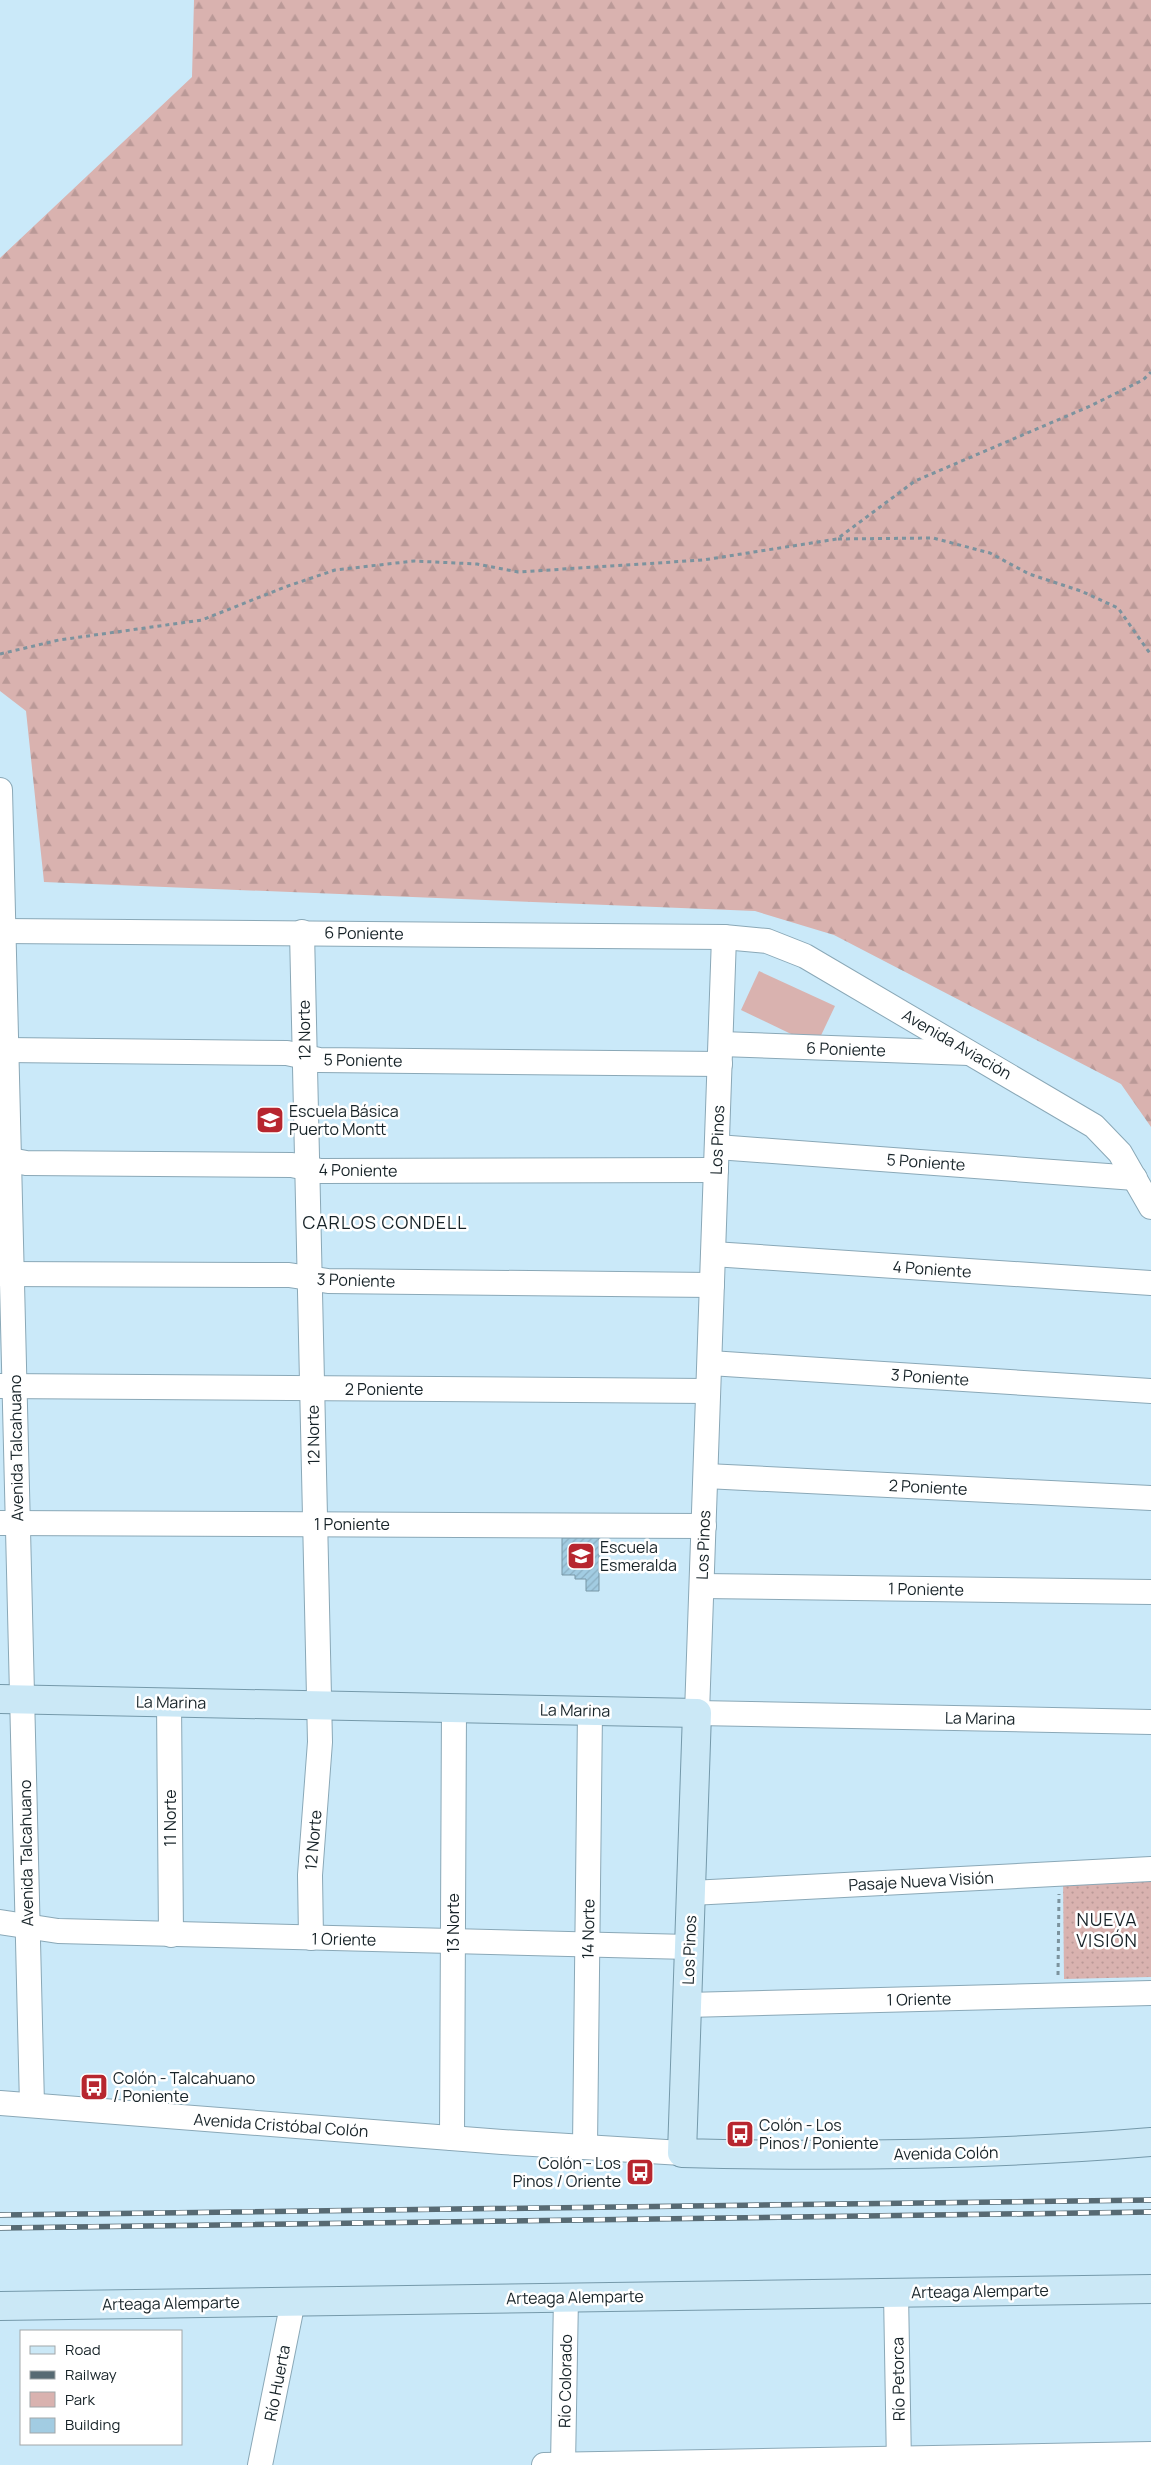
<svg xmlns="http://www.w3.org/2000/svg" width="1151" height="2465" viewBox="0 0 1151 2465" font-family="Manrope,sans-serif">
  <style>
    .green { fill: url(#green-dots) }
    .forest { fill: url(#forest-firs) }
    .pitch { fill: #d9b2af }
    .building { fill: url(#building-hatch); stroke: #7997a6 }
    .lines { fill: none; stroke-linecap: round; stroke-linejoin: round }
    .minor-casing { stroke: #8aa8b7; stroke-width: 26 }
    .major-casing { stroke: #7599aa; stroke-width: 30 }
    .path { stroke: #7c939e; stroke-width: 3; stroke-dasharray: 4 4; stroke-linecap: butt }
    .minor { stroke: #fff; stroke-width: 24 }
    .major { stroke: #cbe8f6; stroke-width: 28 }
    .rail-casing { stroke: #576a73; stroke-width: 5.5 }
    .rail { stroke: #fff; stroke-width: 4; stroke-dasharray: 11; stroke-linecap: butt }
    .labels { text-anchor: middle; dominant-baseline: central; stroke-width: 5; stroke-linejoin: round; paint-order: stroke }
    .street-label { font-size: 16px; fill: #172328; stroke: #fff }
    .poi-label { font-size: 16px; fill: #172328; stroke: #fff; text-anchor: start }
    .neighbourhood-label { font-size: 18px; letter-spacing: 1px; fill: #172328; stroke: #fff }
  </style>
  <defs>
    <pattern id="green-dots" width="8" height="8" patternUnits="userSpaceOnUse" patternTransform="scale(1.25)"><rect width="8" height="8" fill="#d9b2af"/><path d="M2 2h.1M6 6h.1" fill="none" stroke="#ba9997" stroke-width="1.8" stroke-linecap="round"/></pattern>
    <pattern id="forest-firs" width="22" height="20" patternUnits="userSpaceOnUse" patternTransform="scale(1.25)"><rect width="22" height="20" fill="#d9b2af"/><path d="M5 1l3.5 6h-7zM16 11l3.5 6h-7z" fill="#ba9997"/></pattern>
    <pattern id="building-hatch" width="6" height="6" patternUnits="userSpaceOnUse" patternTransform="scale(1.25)"><rect width="6" height="6" fill="#a2cce2"/><path d="M-1 1l2-2M0 6l6-6M5 7l2-2" fill="none" stroke="#8bafc2"/></pattern>
  </defs>
  <rect width="100%" height="100%" fill="#cae9f9"/>
  <path class="green" d="M1151,1876V1977L1064,1979L1063,1878Z"/>
  <path class="forest" d="M194,0H1151V1127L1121,1084L834,935L755,911L44,882L26,711L0,691V258L192,77Z"/>
  <path class="pitch" d="M759,971L835,1006L816,1046L741,1010Z"/>
  <path class="building" d="M562,1538H599V1591H586V1579H575V1575H562Z"/>
  <g class="lines">
    <defs>
      <g id="minor">
        <path d="M0,790L32,2105"/>
        <path d="M3,931L724,937L767,941L805,956L1094,1126L1120,1153L1151,1207"/>
        <path d="M302,932L320,1742L310,1875L311,1938"/>
        <path d="M724,937L697,1713L1151,1722"/>
        <path d="M721,1044L969,1053"/>
        <path d="M6,1050L287,1053L319,1060L720,1064"/>
        <path d="M717,1147L1135,1178"/>
        <path d="M0,1158L26,1163L292,1165L320,1171L716,1170"/>
        <path d="M713,1254L1151,1283"/>
        <path d="M0,1274L289,1275L328,1281L712,1285"/>
        <path d="M710,1363L1151,1391"/>
        <path d="M0,1386L708,1391"/>
        <path d="M706,1476L1151,1498"/>
        <path d="M0,1523L704,1526"/>
        <path d="M702,1586L1151,1592"/>
        <path d="M169,1702L171,1935"/>
        <path d="M691,1893L1151,1869"/>
        <path d="M0,1922L58,1931L689,1947"/>
        <path d="M687,2005L1151,1993"/>
        <path d="M0,2103L502,2142L682,2153"/>
        <path d="M452,2138L454,1708"/>
        <path d="M585,2147L590,1711"/>
        <path d="M896,2293L899,2465"/>
        <path d="M260,2465L293,2301"/>
        <path d="M544,2465L1151,2454"/>
        <path d="M563,2465L566,2297"/>
      </g>
      <g id="major">
        <path d="M0,1699L697,1713L682,2153C838,2157 995,2155 1151,2142"/>
        <path d="M0,2306L1151,2289"/>
      </g>
    </defs>
    <use href="#minor" class="minor-casing"/>
    <use href="#major" class="major-casing"/>
    <g class="path">
      <path d="M838,539L933,538L990,553L1029,574L1081,591L1118,608L1151,655"/>
      <path d="M0,654L59,640L202,620L285,587L335,570L414,561L477,564L518,572L703,560L837,539L915,481L1088,407L1143,380L1151,372"/>
      <path d="M1058,1975L1059,1894"/>
    </g>
    <use href="#minor" class="minor"/>
    <use href="#major" class="major"/>
    <defs>
      <g id="rail">
        <path d="M0,2215L1151,2200"/>
        <path d="M0,2228L1151,2212"/>
      </g>
    </defs>
    <use href="#rail" class="rail-casing"/>
    <use href="#rail" class="rail"/>
  </g>
  <defs>
    <symbol id="school-square" viewBox="-11 -11 22 22"><rect x="-9" y="-9" width="18" height="18" rx="4" fill="#b7262f" stroke="#fff"/><path d="M0-5L7-2L0 1L-7-2ZM-4 1L0 2.5L4 1V4Q0 6-4 4Z" fill="#fff"/></symbol>
    <symbol id="bus-square" viewBox="-11 -11 22 22"><rect x="-9" y="-9" width="18" height="18" rx="4" fill="#b7262f" stroke="#fff"/><path d="M-5-6H5V4H4V6H2V4H-2V6H-4V4H-5ZM-3.5-4V0h7V-4ZM-3.5 1.2v1.5H-2V1.2ZM2 1.2v1.5H3.5V1.2Z" fill="#fff"/></symbol>
  </defs>
  <g fill-rule="evenodd">
    <use href="#school-square" x="254" y="1104" width="32" height="32"/>
    <use href="#school-square" x="565" y="1540" width="32" height="32"/>
    <use href="#bus-square" x="78" y="2071" width="32" height="32"/>
    <use href="#bus-square" x="724" y="2118" width="32" height="32"/>
    <use href="#bus-square" x="624" y="2156" width="32" height="32"/>
  </g>
  <g class="labels">
    <g class="street-label">
      <text transform="translate(364 933) rotate(1)">6 Poniente</text>
      <text transform="translate(304 1030) rotate(-91)">12 Norte</text>
      <text transform="translate(957 1044) rotate(30)">Avenida Aviación</text>
      <text transform="translate(846 1049) rotate(2)">6 Poniente</text>
      <text transform="translate(363 1060) rotate(1)">5 Poniente</text>
      <text transform="translate(717 1140) rotate(-88)">Los Pinos</text>
      <text transform="translate(926 1162) rotate(4)">5 Poniente</text>
      <text transform="translate(358 1170) rotate(1)">4 Poniente</text>
      <text transform="translate(932 1269) rotate(4)">4 Poniente</text>
      <text transform="translate(356 1280) rotate(2)">3 Poniente</text>
      <text transform="translate(930 1377) rotate(4)">3 Poniente</text>
      <text x="384" y="1389">2 Poniente</text>
      <text transform="translate(313 1435) rotate(-91)">12 Norte</text>
      <text transform="translate(16 1448) rotate(-91)">Avenida Talcahuano</text>
      <text transform="translate(928 1487) rotate(3)">2 Poniente</text>
      <text x="352" y="1524">1 Poniente</text>
      <text transform="translate(703 1545) rotate(-88)">Los Pinos</text>
      <text transform="translate(926 1589) rotate(1)">1 Poniente</text>
      <text transform="translate(171 1702) rotate(1)">La Marina</text>
      <text transform="translate(575 1710) rotate(1)">La Marina</text>
      <text transform="translate(980 1718) rotate(1)">La Marina</text>
      <text transform="translate(170 1818) rotate(-90)">11 Norte</text>
      <text transform="translate(313 1840) rotate(-85)">12 Norte</text>
      <text transform="translate(26 1853) rotate(-91)">Avenida Talcahuano</text>
      <text transform="translate(921 1881) rotate(-3)">Pasaje Nueva Visión</text>
      <text transform="translate(453 1923) rotate(-90)">13 Norte</text>
      <text transform="translate(588 1929) rotate(-89)">14 Norte</text>
      <text transform="translate(344 1939) rotate(1)">1 Oriente</text>
      <text transform="translate(689 1950) rotate(-88)">Los Pinos</text>
      <text transform="translate(919 1999) rotate(-1)">1 Oriente</text>
      <text transform="translate(281 2125) rotate(4)">Avenida Cristóbal Colón</text>
      <text transform="translate(946 2153) rotate(-1)">Avenida Colón</text>
      <text transform="translate(980 2291) rotate(-1)">Arteaga Alemparte</text>
      <text transform="translate(575 2297) rotate(-1)">Arteaga Alemparte</text>
      <text transform="translate(171 2303) rotate(-1)">Arteaga Alemparte</text>
      <text transform="translate(898 2379) rotate(-91)">Río Petorca</text>
      <text transform="translate(565 2381) rotate(-89)">Río Colorado</text>
      <text transform="translate(277 2383) rotate(-79)">Río Huerta</text>
    </g>
    <g class="poi-label">
      <text x="289" y="1111">Escuela Básica<tspan x="289" dy="18">Puerto Montt</tspan></text>
      <text x="600" y="1547">Escuela<tspan x="600" dy="18">Esmeralda</tspan></text>
      <text x="113" y="2078">Colón - Talcahuano<tspan x="113" dy="18">/ Poniente</tspan></text>
      <text x="759" y="2125">Colón - Los<tspan x="759" dy="18">Pinos / Poniente</tspan></text>
      <text x="621" y="2163" text-anchor="end">Colón - Los<tspan x="621" dy="18">Pinos / Oriente</tspan></text>
    </g>
    <g class="neighbourhood-label">
      <text x="385" y="1222">CARLOS CONDELL</text>
      <text x="1107" y="1919">NUEVA<tspan x="1107" dy="21">VISIÓN</tspan></text>
    </g>
  </g>
  <rect x="20" y="2330" width="162" height="115" fill="#ffffff" stroke="#a2a7a9"/>
  <rect x="30" y="2346" width="25" height="8" fill="#cbe8f6" stroke="#a2a7a9"/>
  <text x="65" y="2355" font-size="15" fill="#172328">Road</text>
  <rect x="30" y="2371" width="25" height="8" fill="#576a73" stroke="#a2a7a9"/>
  <text x="65" y="2380" font-size="15" fill="#172328">Railway</text>
  <rect x="30" y="2392" width="25" height="15" fill="#d9b2af" stroke="#a2a7a9"/>
  <text x="65" y="2405" font-size="15" fill="#172328">Park</text>
  <rect x="30" y="2418" width="25" height="15" fill="#a2cce2" stroke="#a2a7a9"/>
  <text x="65" y="2430" font-size="15" fill="#172328">Building</text>
</svg>
